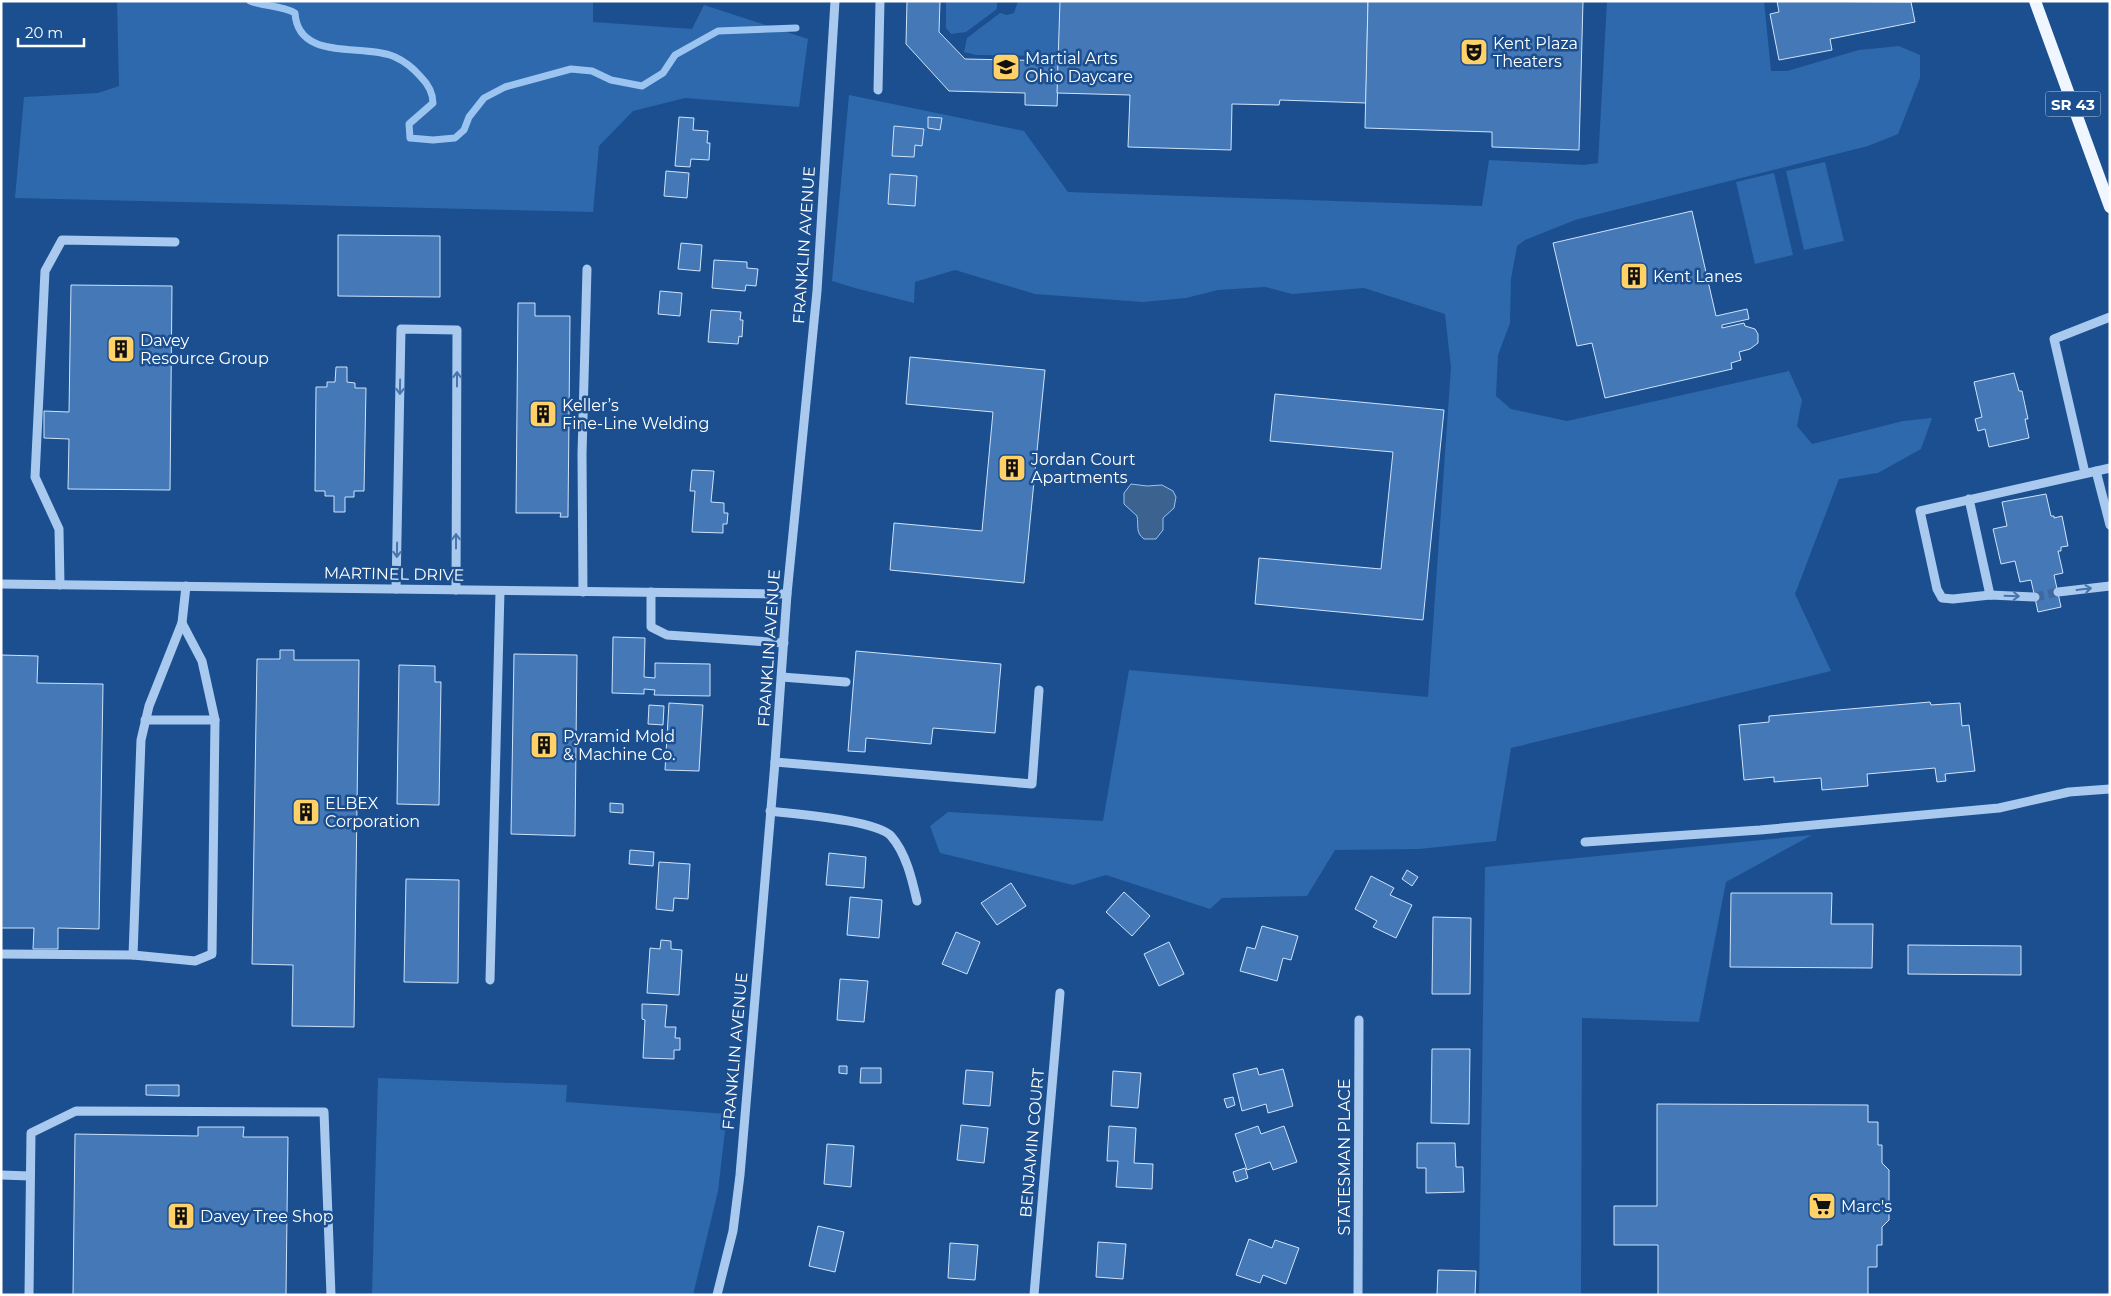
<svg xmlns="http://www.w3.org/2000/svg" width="2111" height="1296" viewBox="0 0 2111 1296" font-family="Montserrat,sans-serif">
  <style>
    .green { fill: #2e69ad }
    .water { fill: #3c6290; stroke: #9cc4f0 }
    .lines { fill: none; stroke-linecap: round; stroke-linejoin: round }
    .stream { stroke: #9cc4f0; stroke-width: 7 }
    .building { fill: #4478b7; stroke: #cfe3fa }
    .minor-tunnel { stroke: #3d69a0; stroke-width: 9; stroke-dasharray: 9 4.5; stroke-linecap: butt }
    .minor { stroke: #a9c9ee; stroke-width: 9 }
    .major { stroke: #f0f6ff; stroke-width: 12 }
    .oneway { stroke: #4674ac }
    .labels { text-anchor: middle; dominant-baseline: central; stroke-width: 5; stroke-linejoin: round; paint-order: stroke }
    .shield { fill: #1b4f8f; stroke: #bbcadd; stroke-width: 1 }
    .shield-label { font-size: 15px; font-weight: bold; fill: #fff }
    .poi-label { font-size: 16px; fill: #fff; stroke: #1b4f8f; text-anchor: start }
    .street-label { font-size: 16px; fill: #fff; stroke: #1b4f8f }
  </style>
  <rect width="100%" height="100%" fill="#1b4f8f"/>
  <g class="green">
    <path d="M117,1H593V22L692,29L704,5L808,39L799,107L685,98L633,111L599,146L593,212L15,198L24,97L98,93L119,86Z"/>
    <path d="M946,1H997V9L966,32L951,34L946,28Z"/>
    <path d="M1018,1H1060L1059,56L976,55L964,52L967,38L1000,13L1007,15L1014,13Z"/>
    <path d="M1607,1H1764L1771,71H1787L1859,50L1899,46L1920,55V78L1898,134L1868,146L1575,220L1525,240L1517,246L1511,279L1510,323L1498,355L1496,396L1511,409L1567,421L1789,371L1802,400L1797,426L1812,444L1903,421L1932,418L1921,449L1878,473L1839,479L1795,594L1831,671L1511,748L1496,841L1419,849L1335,850L1307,896L1222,898L1210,909L1106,875L1073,885L940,853L930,826L948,812L1103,821L1129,670L1428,697L1451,368L1445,314L1364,288L1292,294L1265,287L1218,290L1186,298L1143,302L1035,294L955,270L915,282L914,303L855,288L832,281L849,95L1024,131L1068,192L1482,206L1489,160L1584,165L1598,163Z"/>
    <path d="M1825,162L1844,241L1804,250L1786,171Z"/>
    <path d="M1774,173L1793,255L1755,264L1736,182Z"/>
    <path d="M1812,835L1726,882L1699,1022L1582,1018L1581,1295H1479L1485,867Z"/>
    <path d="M378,1078L567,1085L566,1102L727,1114L718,1191L693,1295H372Z"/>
  </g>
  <path class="water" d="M1131,484L1147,486L1162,485L1173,491L1176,497L1174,508L1163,518V530L1156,539H1144C1135,532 1139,526 1137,516L1124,504V493Z"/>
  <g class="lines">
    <path class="stream" d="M250,1C266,7 280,5 295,13C298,62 364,43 395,57C404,61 413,68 420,76C427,83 433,92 433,103L409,124L410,138L433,140L455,138L464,130L469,117L484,98L505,87L571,69L592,71L611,80L642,86L663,73L675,55L718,31L796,28"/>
  </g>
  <g class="building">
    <path d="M907,1H940L939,32L965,59L1059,61L1057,106L1025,105V93L949,91L906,44Z"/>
    <path d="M1060,1H1368L1366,103L1280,100L1279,105L1232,104L1231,150L1128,147L1130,95L1057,93Z"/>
    <path d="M1368,1H1583L1579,150L1492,147V132L1365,128Z"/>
    <path d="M1777,1L1911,2L1915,22L1830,39L1832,50L1779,60L1770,14L1779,12Z"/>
    <path d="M679,117L694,118L693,130L708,131L707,143H710L709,160L691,159L690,167L675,166Z"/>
    <path d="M928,117L942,118L940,130L928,128Z"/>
    <path d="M894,126L924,129L922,146L915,145L914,157L892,156Z"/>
    <path d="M666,171L689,173L687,198L664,196Z"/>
    <path d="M890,174L917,176L915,206L888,204Z"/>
    <path d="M1692,211L1716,316L1747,309L1749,319L1722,325V328L1744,323L1745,326L1755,329L1758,334V343L1750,349L1739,352L1741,360L1731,363L1732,369L1605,398L1592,343L1577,346L1553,243Z"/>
    <path d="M338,235L440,236V297L338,296Z"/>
    <path d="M681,243L702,245L700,271L678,269Z"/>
    <path d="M714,260L747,262V268L758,269L756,286L746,285L745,291L712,288Z"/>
    <path d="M71,285L172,286L170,490L68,489L69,439L44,438V411L69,412Z"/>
    <path d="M660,291L682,293L680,316L658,314Z"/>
    <path d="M518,303H535V316H570L568,517H560L561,513H516Z"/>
    <path d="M711,310L741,312L740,320H743L742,337L739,336L738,344L708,342Z"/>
    <path d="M910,357L1045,370L1024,583L890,570L894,523L982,531L993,412L906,404Z"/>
    <path d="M336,367H347V382L355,383V388H366L364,491H354V497H345V512H334V496H325V491H315L316,387H327V382H335Z"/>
    <path d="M2014,373L2019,391H2022L2028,419H2025L2029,438L1989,447L1985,429L1978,431L1975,419L1982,417L1974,382Z"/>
    <path d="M1275,394L1444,410L1423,620L1255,604L1259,558L1381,569L1393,452L1270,441Z"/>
    <path d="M692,470L714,471L711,502L724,503V513H728L727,524H723V533L692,532L695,491H690Z"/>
    <path d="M2046,494L2051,516H2054V518L2062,516L2068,546L2061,547V551H2058L2063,573L2054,575L2061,607L2038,612L2031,580L2020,582L2015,561L2001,564L1993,529L2007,526L2002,502Z"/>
    <path d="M613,637L645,638L644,677L655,678V663L710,664V696L654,695L655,690L644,689V694L612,693Z"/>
    <path d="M280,650H294V660H359L354,1027L292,1026L293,965L252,964L257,659H280Z"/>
    <path d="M856,651L1001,664L995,733L933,728L931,744L866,738L865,752L848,751Z"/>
    <path d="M514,654L577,655L575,836L511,834Z"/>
    <path d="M1,655L38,656L37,683L103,684L99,929L58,928V949H33L34,928H1Z"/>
    <path d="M399,665L435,666V682H441L439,805L397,804Z"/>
    <path d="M1930,702L1931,705L1960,703L1962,726L1969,725L1975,771L1945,774L1946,781L1937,782L1935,768L1867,774L1868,786L1822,790L1821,778L1774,782V777L1744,780L1739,725L1769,722V716Z"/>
    <path d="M669,703L703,705L699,771L665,770Z"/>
    <path d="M649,705L664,706L663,725L648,724Z"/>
    <path d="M610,803L623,804V813L610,812Z"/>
    <path d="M630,850L654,852L653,866L629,864Z"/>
    <path d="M829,853L866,857L864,888L826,885Z"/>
    <path d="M659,862L690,864L688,899L674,898L673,911L656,909Z"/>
    <path d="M1407,870L1418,877L1412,886L1402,879Z"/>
    <path d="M1371,876L1394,888L1390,895L1412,905L1396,938L1373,927L1377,921L1355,909Z"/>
    <path d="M406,879L459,880L458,983L404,982Z"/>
    <path d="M1011,883L1026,906L997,925L981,903Z"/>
    <path d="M1124,892L1150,916L1132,936L1106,912Z"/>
    <path d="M1731,893H1832L1831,924H1873L1872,968L1730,967Z"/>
    <path d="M850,897L882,900L879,938L847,935Z"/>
    <path d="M1433,917L1471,918L1470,994H1432Z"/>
    <path d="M1262,926L1298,936L1291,960L1283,958L1277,981L1240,971L1247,947L1255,949Z"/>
    <path d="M956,932L980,942L967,974L942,964Z"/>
    <path d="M661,940L671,941V949L682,950L679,995L647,993L650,948L660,949Z"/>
    <path d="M1169,942L1184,974L1159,986L1144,954Z"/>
    <path d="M1908,945L2021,946V975L1908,974Z"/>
    <path d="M840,979L868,981L864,1022L837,1020Z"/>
    <path d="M642,1004L667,1005L665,1027H676L675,1038H680V1050H674V1059L643,1058L645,1020L642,1019Z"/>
    <path d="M1432,1049H1470L1469,1124L1431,1123Z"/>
    <path d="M839,1066H847V1074L839,1073Z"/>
    <path d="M861,1068H881V1083H860Z"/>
    <path d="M1257,1068L1259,1075L1283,1069L1293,1106L1268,1113L1266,1104L1242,1111L1233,1074Z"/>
    <path d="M966,1070L993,1072L990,1106L963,1104Z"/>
    <path d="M1113,1071L1141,1073L1138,1108L1111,1106Z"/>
    <path d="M146,1085H179V1096L146,1095Z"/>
    <path d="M1233,1097L1235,1105L1227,1108L1224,1099Z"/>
    <path d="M1657,1104L1868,1105V1122H1878V1145H1882V1163L1889,1170V1220L1882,1227V1245H1877V1267H1868V1295H1658V1245H1614V1206H1657Z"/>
    <path d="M961,1125L988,1128L984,1163L957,1160Z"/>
    <path d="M1109,1126L1136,1128L1134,1163L1153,1164L1152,1189L1116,1187L1118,1161H1107Z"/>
    <path d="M1258,1126L1261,1134L1284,1126L1297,1162L1273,1170L1270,1162L1247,1170L1235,1134Z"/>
    <path d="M198,1127H244L243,1137H288L286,1295H73L75,1134L198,1136Z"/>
    <path d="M1417,1143H1455L1456,1167H1463L1464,1192L1426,1193V1168H1417Z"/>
    <path d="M827,1144L854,1146L851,1187L824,1184Z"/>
    <path d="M1245,1168L1248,1178L1236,1182L1233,1172Z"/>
    <path d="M818,1226L844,1232L835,1272L809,1266Z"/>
    <path d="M1249,1239L1272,1248L1275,1240L1299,1248L1286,1284L1263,1275L1260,1283L1236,1275Z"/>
    <path d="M1098,1242L1126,1244L1123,1279L1096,1277Z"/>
    <path d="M950,1243L978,1245L975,1280L948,1278Z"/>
    <path d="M1438,1270L1476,1271L1475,1295H1437Z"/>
  </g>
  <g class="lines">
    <path class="minor-tunnel" d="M2035,597L2058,592"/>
    <g class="minor">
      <path d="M878,90L880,1"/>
      <path d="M2096,471L2110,525"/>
      <path d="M2085,473L2054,339L2110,317"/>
      <path d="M1969,499L1990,595"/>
      <path d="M1,584L787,594"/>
      <path d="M60,585L59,529L35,477L45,271L62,240L175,242"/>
      <path d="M396,589L401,329L457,330L456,590"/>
      <path d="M583,592L582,454L587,269"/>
      <path d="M651,592V627L667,635L784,643"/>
      <path d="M2058,592L2110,586"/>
      <path d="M2035,597L1990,595L1953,599L1942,598L1937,589L1920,511L2110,468"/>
      <path d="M782,677L846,682"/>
      <path d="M145,720H215"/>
      <path d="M775,762L1032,784L1039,690"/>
      <path d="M770,811C793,814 876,820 891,836C906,853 912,879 917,901"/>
      <path d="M1585,842L1760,830L1999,808L2069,792L2110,789"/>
      <path d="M1,954L133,955L195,961L212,954L215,720L202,661L182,623"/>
      <path d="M133,955L141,740L149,706L182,623L186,586"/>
      <path d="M490,980L500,591"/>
      <path d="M1,1175L30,1176"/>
      <path d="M29,1295L31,1133L76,1111L324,1112L331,1295"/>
      <path d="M717,1295L733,1231L740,1175L775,762L787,594L817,291L835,1"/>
      <path d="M1034,1295L1060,993"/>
      <path d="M1358,1295L1359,1020"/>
    </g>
    <path class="major" d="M2035,1L2110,207"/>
  </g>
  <defs><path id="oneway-shaft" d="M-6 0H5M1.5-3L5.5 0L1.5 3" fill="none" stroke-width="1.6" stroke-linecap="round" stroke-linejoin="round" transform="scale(1.25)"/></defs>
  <g class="oneway">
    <use href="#oneway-shaft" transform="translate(457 379) rotate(-90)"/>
    <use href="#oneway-shaft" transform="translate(400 387) rotate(91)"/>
    <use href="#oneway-shaft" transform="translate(456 541) rotate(-90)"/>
    <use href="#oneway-shaft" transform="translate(397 550) rotate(91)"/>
    <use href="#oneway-shaft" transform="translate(2084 589) rotate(-7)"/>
    <use href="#oneway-shaft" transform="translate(2012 596) rotate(2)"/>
  </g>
  <defs>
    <symbol id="theatre-square" viewBox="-11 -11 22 22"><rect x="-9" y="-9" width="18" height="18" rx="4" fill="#ffd166" stroke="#1b4f8f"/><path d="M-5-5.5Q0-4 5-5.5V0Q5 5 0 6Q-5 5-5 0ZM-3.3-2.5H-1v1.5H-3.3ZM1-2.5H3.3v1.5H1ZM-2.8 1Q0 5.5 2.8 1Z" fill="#111"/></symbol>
    <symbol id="school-square" viewBox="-11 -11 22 22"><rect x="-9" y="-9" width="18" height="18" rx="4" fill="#ffd166" stroke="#1b4f8f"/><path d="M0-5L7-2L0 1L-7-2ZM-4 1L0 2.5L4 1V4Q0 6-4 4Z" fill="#111"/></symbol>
    <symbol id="building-square" viewBox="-11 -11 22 22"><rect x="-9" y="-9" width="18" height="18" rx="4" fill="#ffd166" stroke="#1b4f8f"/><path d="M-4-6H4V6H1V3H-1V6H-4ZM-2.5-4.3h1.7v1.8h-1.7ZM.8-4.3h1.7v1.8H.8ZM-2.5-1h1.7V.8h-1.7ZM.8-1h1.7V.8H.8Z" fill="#111"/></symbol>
    <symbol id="supermarket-square" viewBox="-11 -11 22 22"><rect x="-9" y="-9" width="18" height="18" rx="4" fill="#ffd166" stroke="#1b4f8f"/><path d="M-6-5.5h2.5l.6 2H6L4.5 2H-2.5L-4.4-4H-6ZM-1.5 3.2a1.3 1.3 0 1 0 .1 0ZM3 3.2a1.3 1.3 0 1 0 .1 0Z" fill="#111"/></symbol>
  </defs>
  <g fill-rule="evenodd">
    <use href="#theatre-square" x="1458" y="36" width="32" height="32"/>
    <use href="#school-square" x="990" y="51" width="32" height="32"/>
    <use href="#building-square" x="1618" y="260" width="32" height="32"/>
    <use href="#building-square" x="105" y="333" width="32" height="32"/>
    <use href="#building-square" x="527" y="398" width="32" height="32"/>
    <use href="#building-square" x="996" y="452" width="32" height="32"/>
    <use href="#building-square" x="528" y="729" width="32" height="32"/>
    <use href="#building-square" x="290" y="796" width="32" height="32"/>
    <use href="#supermarket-square" x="1806" y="1190" width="32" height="32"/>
    <use href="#building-square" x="165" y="1200" width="32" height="32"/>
  </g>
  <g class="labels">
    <rect class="shield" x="2045.5" y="91.5" width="55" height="25" rx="4"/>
    <g class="shield-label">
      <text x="2073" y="104">SR 43</text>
    </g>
    <g class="poi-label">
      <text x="1493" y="43">Kent Plaza<tspan x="1493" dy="18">Theaters</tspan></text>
      <text x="1025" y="58">Martial Arts<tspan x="1025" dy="18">Ohio Daycare</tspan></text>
      <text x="1653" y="276">Kent Lanes</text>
      <text x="140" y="340">Davey<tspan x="140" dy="18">Resource Group</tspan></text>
      <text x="562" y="405">Keller’s<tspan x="562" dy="18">Fine-Line Welding</tspan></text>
      <text x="1031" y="459">Jordan Court<tspan x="1031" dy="18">Apartments</tspan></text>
      <text x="563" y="736">Pyramid Mold<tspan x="563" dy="18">&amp; Machine Co.</tspan></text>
      <text x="325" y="803">ELBEX<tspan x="325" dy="18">Corporation</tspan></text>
      <text x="1841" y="1206">Marc's</text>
      <text x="200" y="1216">Davey Tree Shop</text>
    </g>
    <g class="street-label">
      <text transform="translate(804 245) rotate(-86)">FRANKLIN AVENUE</text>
      <text transform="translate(394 574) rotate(1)">MARTINEL DRIVE</text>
      <text transform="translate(769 648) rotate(-86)">FRANKLIN AVENUE</text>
      <text transform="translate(735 1051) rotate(-85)">FRANKLIN AVENUE</text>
      <text transform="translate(1032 1143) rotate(-85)">BENJAMIN COURT</text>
      <text transform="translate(1344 1157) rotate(-90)">STATESMAN PLACE</text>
    </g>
  </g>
  <rect width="2111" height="1296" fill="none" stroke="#ffffff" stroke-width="5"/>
  <path d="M18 38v8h66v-8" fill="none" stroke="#ffffff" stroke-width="2.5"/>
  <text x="25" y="38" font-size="15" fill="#ffffff" stroke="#1b4f8f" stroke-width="4" paint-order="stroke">20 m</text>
</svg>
